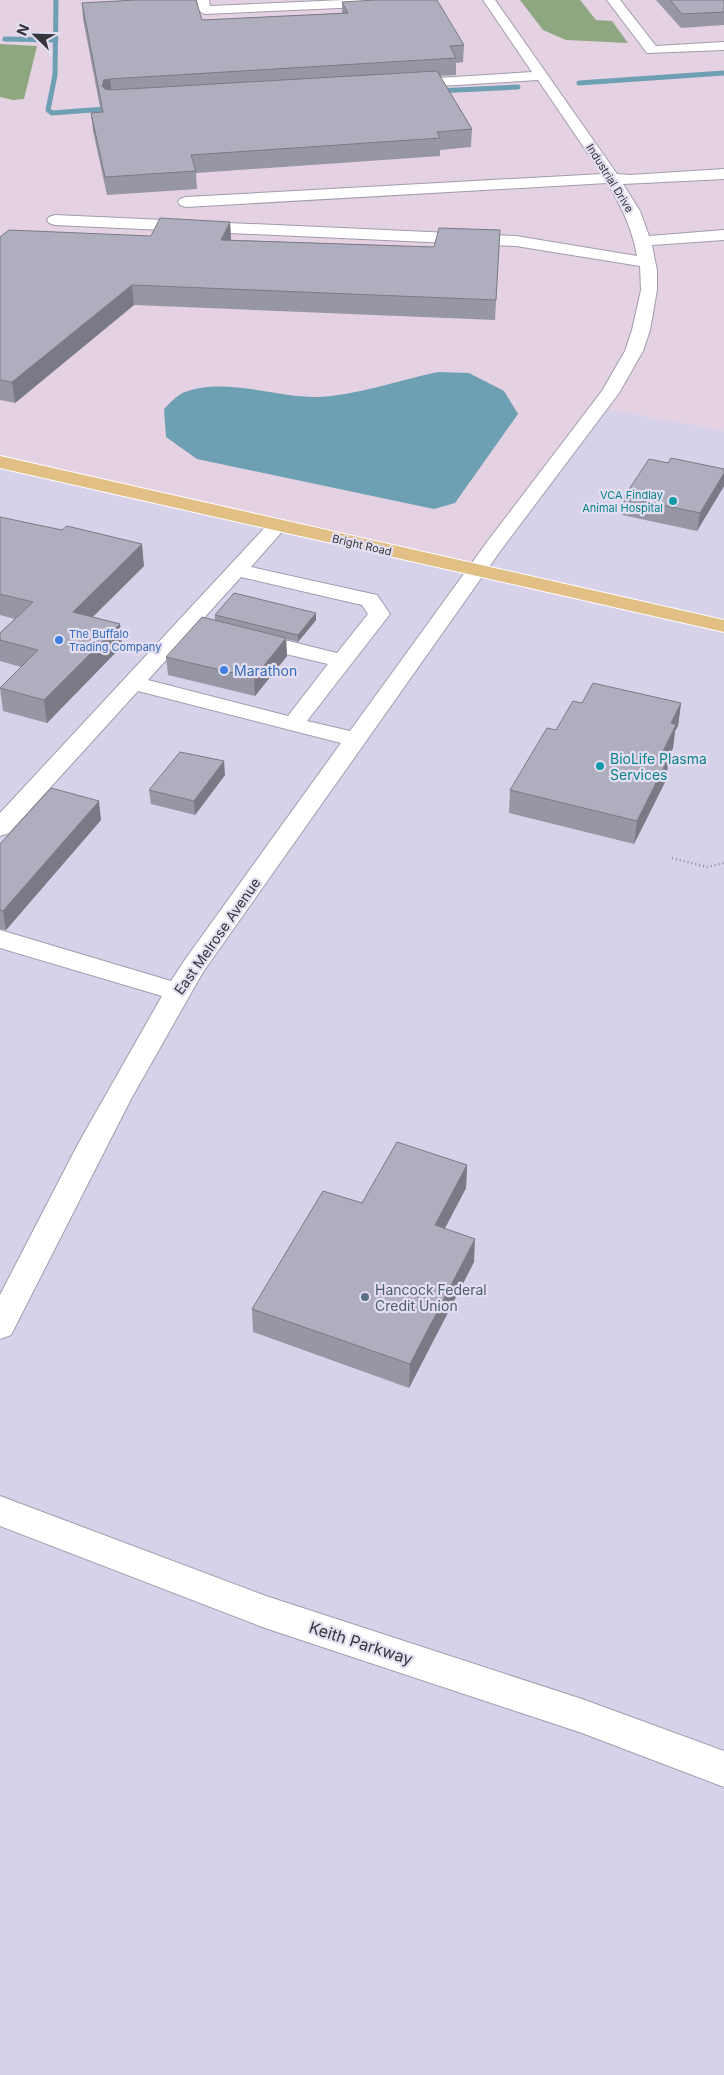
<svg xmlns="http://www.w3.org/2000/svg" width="724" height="2075" viewBox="0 0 724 2075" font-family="Inter,sans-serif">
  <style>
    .built { fill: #d8d1ea }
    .industrial { fill: #e4d1e2 }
    .forest { fill: #8fa781 }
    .water { fill: #6ea0b3 }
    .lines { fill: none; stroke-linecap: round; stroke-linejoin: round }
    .stream { stroke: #6ea0b3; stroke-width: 5 }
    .minor-casing { stroke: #a19cad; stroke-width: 2 }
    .major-casing { stroke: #fff; stroke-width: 2 }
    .path { stroke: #928e9b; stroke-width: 2.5; stroke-dasharray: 1 3; stroke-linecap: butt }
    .minor { fill: #fff; fill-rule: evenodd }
    .major { fill: #e2bf84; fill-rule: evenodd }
    .wall { fill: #9696a4 }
    .shaded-wall { fill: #7a7a86 }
    .building { fill: #afaebf; stroke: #7a7a86 }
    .culture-dot { fill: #0f9aa8; stroke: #e4dff0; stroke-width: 2 }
    .shop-dot { fill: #3f7fe0; stroke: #e4dff0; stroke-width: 2 }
    .service-dot { fill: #5c6f8a; stroke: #e4dff0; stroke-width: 2 }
    .labels { text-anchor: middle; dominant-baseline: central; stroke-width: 4.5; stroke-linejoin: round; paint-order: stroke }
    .far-street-label { font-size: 11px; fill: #37353c; stroke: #e4dff0 }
    .far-culture-label { font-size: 11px; fill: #0d838f; stroke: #e4dff0; text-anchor: end }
    .far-shop-label { font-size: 11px; fill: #366cbe; stroke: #e4dff0; text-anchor: start }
    .shop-label { font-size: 14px; fill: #366cbe; stroke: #e4dff0; text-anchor: start }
    .culture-label { font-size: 14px; fill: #0d838f; stroke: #e4dff0; text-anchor: start }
    .street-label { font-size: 14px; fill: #37353c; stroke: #e4dff0 }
    .service-label { font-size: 14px; fill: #4e5e75; stroke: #e4dff0; text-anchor: start }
    .near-street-label { font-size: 16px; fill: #37353c; stroke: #e4dff0 }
  </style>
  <rect width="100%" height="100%" fill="#e4dff0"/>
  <path class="built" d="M599,407L724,431V2075H0V462Z"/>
  <path class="industrial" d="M0,0H724V431L599,407L476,571L0,463Z"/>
  <g class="forest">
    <path d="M520,0H580L596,20L612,21L628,43L566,40L543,30Z"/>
    <path d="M0,44L37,46L24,99L13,100L0,97Z"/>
  </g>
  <path class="water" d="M439,372L469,373L504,391L518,414L455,503L434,509L197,459L166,437L164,409C170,403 178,394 185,392C224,377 274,397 315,397C357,396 397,380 439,372Z"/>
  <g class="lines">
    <g class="stream">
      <path d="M56,0L55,75L48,110L52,113L105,109"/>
      <path d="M5,39L56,40"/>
      <path d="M579,83L724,73"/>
      <path d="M436,91L518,87"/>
    </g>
    <defs>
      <g id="minor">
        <path d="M197,0H209L210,6L343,0H436L430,4L204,14L198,10Z"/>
        <path d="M483,0H495L617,174L630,175L724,169V179L623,184L640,211L649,236L724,230V240L652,245L657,271V290L650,330L643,351L619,393L501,550L203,972L131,1099L11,1335L0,1339V1295L78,1144L162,996L0,948V930L171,981L184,961L341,743L138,691L9,833L0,836V813L270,522L277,520L284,522L287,526L251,567L377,595L390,614L307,721L350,731L487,542L602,391L625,351L632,330L641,290L640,266L516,246L55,225L49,223L47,220L49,217L55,215L516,236L637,256C632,228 622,207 607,183L186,207L180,205L178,202L180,199L186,197L602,174L538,80L406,88L399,84L406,80L532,72ZM241,577L362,605L368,614L337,653L252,632L244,634L241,639L244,644L328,664L288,716L148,680Z"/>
        <path d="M607,0H620L656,46L724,42V50L647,53Z"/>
        <path d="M0,1496L266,1596L582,1699L724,1751V1787L582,1733L265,1628L0,1526Z"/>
      </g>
      <path id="major" d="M0,456L724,620V632L0,468Z"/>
    </defs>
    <use href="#minor" class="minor-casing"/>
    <use href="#major" class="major-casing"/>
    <path class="path" d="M672,858L707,867L724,863"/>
    <use href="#minor" class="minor"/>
    <use href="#major" class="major"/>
  </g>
  <g class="wall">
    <path d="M656,0H724V25L681,28Z"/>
    <path d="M342,2L464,45L463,62L456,63V75L440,76L472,129L471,147L440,150V156L196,173L197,189L107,195L93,131L91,113L101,112L83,19L82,3L202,20L342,13Z"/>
    <path d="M230,222L231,240L434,247L500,230L495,320L134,305L15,403L0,400V237L151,236Z"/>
    <path d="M724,486L697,531L622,515L624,497Z"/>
    <path d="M0,517L144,566L93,617L120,624L122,646L47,723L3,711L0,688L21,667L0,661V633L15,619L0,615Z"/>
    <path d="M215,615L316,620L298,642L286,639L287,656L255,696L168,675L166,657L215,620Z"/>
    <path d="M582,703H681L678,726L675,731L673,748L668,757L666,780L634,844L509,813L510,790Z"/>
    <path d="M225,775L195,815L151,804L149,790Z"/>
    <path d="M101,820L6,930L0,929V844Z"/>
    <path d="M467,1165L466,1188L445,1228L474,1262L409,1388L253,1332L252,1309L362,1203Z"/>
  </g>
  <g class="shaded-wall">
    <path d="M110,79L112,96L102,86L104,80Z"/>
    <path d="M230,222L231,241L221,240Z"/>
    <path d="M132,285L134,305L15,403L12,382Z"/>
    <path d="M724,473V486L697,531L700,513Z"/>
    <path d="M142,544L144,566L75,634L73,612Z"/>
    <path d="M316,613V620L298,642V635Z"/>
    <path d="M120,624L122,646L47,723L44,700Z"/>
    <path d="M286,638L287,656L255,696L254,678Z"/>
    <path d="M681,703L678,726L675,731L673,748L658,778L661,755L671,723Z"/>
    <path d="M669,757L666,780L634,844L637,821Z"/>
    <path d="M224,761L225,775L195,815L194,801Z"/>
    <path d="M99,801L101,820L6,930L3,911Z"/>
    <path d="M467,1165L466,1188L434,1249L435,1225Z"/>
    <path d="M475,1239L474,1262L409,1388L410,1364Z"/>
  </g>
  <g class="building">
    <path d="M135,0H196L202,20L348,13L342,2L375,0H437L464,45L450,46L456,58L110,79L104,80L102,86L105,89L111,90L437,71L472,129L437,132L440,138L191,155L196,171L105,177L91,113L103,112L82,3Z"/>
    <path d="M670,0H724V12L682,14Z"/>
    <path d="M160,218L230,222L221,240L434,247L439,228L500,230L496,300L132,285L12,382L0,380V237L9,230L151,236Z"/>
    <path d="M671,458L724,469V473L700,513L624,497L649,459L668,463Z"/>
    <path d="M0,517L62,530L67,526L142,544L73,612L120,624L44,700L0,688L38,650L0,640V633L33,602L0,594Z"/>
    <path d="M234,593L316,613L298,635L215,615Z"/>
    <path d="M202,617L286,638L254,678L166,657Z"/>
    <path d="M593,683L681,703L671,723L676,725L661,755L669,757L637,821L510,790L547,728L556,730L573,701L582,703Z"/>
    <path d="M180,752L224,761L194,801L149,790Z"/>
    <path d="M51,788L99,801L3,911L0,910V844Z"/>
    <path d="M397,1142L467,1165L435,1225L475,1239L410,1364L252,1309L323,1191L362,1203Z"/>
  </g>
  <g class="culture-dot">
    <circle cx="673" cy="501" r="5"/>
    <circle cx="600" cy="766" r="5"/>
  </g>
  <g class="shop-dot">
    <circle cx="59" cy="640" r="5"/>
    <circle cx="224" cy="670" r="5"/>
  </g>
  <circle class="service-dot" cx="365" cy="1297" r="5"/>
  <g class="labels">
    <g class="far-street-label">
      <text transform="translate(610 178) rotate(58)">Industrial Drive</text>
      <text transform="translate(362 545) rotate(13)">Bright Road</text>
    </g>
    <g class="far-culture-label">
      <text x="663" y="495">VCA Findlay<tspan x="663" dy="13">Animal Hospital</tspan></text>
    </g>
    <g class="far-shop-label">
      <text x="69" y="634">The Buffalo<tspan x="69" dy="13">Trading Company</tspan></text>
    </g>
    <g class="shop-label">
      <text x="234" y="670">Marathon</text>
    </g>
    <g class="culture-label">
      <text x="610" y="758">BioLife Plasma<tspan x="610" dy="16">Services</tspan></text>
    </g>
    <g class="street-label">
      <text transform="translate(217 936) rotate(-55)">East Melrose Avenue</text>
    </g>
    <g class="service-label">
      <text x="375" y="1289">Hancock Federal<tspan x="375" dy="16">Credit Union</tspan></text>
    </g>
    <g class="near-street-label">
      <text transform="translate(361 1643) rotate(18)">Keith Parkway</text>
    </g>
  </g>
  <g transform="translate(35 35) rotate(293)" stroke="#e4dff0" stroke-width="4" paint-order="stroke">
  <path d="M0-4L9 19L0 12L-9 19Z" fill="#37353c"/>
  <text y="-8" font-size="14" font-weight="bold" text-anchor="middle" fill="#37353c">N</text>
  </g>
</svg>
